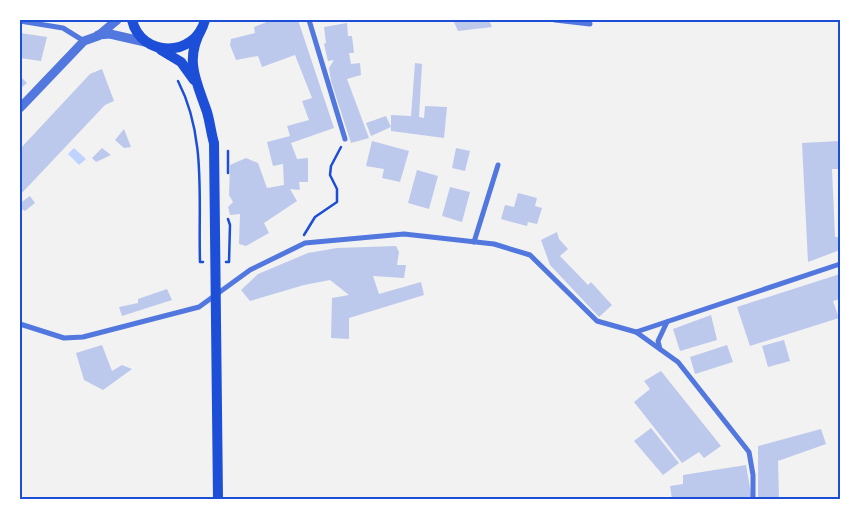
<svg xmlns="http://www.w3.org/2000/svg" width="860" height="519" viewBox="0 0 860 519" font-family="Barlow,sans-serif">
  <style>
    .water { fill: #bfd3fe }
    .building { fill: #bdc9ec }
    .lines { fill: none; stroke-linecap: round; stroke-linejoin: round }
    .path { stroke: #1d4ed8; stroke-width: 2.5 }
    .minor { stroke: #5277de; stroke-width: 5 }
    .tertiary { stroke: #5277de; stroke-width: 9 }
    .secondary { stroke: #1d4ed8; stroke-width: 10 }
    .neatline { fill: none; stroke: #1d4ed8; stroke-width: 2 }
  </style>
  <rect width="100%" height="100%" fill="#f2f2f2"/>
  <path class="water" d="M74,148L86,159L79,165L68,154Z"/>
  <g class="building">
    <path d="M272,20H298L334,128L291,143L297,159L308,158V182H299L300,190L290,189L297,201L264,223L269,233L246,246L239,244L240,214L230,215L228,207L233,202L229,195L230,165L246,158L258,163L267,188L284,185L283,164L273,166L267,142L290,136L287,126L309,120L302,101L312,98L295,55L262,67L258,56L236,60L230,45L231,39L255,33L254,27Z"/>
    <path d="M453,20H489L492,27L458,31Z"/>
    <path d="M347,23L348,36H352L354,53H349L351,64L360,63L361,75L347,79L369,138L351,143L331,81L329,68L334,60L328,61L324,44L326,43L324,27Z"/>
    <path d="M20,33L47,37L41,61L20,58Z"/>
    <path d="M415,63L422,64L419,117L424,118L425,106L447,107L444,138L391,131V127L371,136L366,123L386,116L391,127V115L411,116Z"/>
    <path d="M102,69L114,101L105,105L20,195V149L90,74Z"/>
    <path d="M20,76L27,83L20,89Z"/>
    <path d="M124,129L131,147L124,148L115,140Z"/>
    <path d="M372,141L409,151L400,182L382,178L384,169L366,166Z"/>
    <path d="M840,141V169H832L835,237H840V250L808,262L802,143Z"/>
    <path d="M102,148L111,155L96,162L92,158Z"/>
    <path d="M456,148L470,151L465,171L452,168Z"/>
    <path d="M417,170L438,176L429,209L408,203Z"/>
    <path d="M450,187L470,192L462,222L442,216Z"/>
    <path d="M518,193L537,198L535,206L542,208L537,224L528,222L527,226L501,219L505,205L514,207Z"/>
    <path d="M30,196L35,203L25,211L20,208V203Z"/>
    <path d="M557,232L559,239L568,249L560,256L588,285L591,282L612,305L599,317L550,265L541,240Z"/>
    <path d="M396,246L399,252L397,265H406L404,278L373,276L379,294L421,282L424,295L349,318V339L331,338L332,298L349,295L330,280L304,285L250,301L241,290L258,274L308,253L337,248Z"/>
    <path d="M840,274V299L833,301L839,318L750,346L737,307Z"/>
    <path d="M167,289L172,300L122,316L119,307L138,303V299Z"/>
    <path d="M711,315L717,340L680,351L673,329Z"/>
    <path d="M784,340L790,361L768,367L762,346Z"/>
    <path d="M102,345L112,371L122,365L132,369L103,390L84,380L76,353Z"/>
    <path d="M727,345L733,362L695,374L690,357Z"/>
    <path d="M661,371L721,446L704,458L699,452L682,463L634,402L650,389L644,381Z"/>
    <path d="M651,428L679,463L663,475L634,441Z"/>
    <path d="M821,429L826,444L778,461L779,499H758V446Z"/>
    <path d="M746,465L752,499H672L670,486L683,484V475Z"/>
  </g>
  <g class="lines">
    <g class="path">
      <path d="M178,81C207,137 198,201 200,262H203"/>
      <path d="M228,151V173"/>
      <path d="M304,235L315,217L337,202V189L330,175L331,166L341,147"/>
      <path d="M226,262H229L230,225L228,219"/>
    </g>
    <g class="minor">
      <path d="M309,20L345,139"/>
      <path d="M555,20L590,24"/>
      <path d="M20,21L63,28L84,41"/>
      <path d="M474,242L498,165"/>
      <path d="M20,324L64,338L83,337L199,307L250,270L305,243L404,234L494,244L530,255L597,321L636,332L840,264"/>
      <path d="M636,332L678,362L749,452L753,475V499"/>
      <path d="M660,349L658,341L667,322"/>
    </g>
    <g class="tertiary">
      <path d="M98,35L110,34L145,42"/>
      <path d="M20,108L84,41L98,36L117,20"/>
    </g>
    <g class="secondary">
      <path d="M132,20C141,58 195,58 205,20"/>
      <path d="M201,30C184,61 197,82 207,112C210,122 211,133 214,143L218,499"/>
      <path d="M161,50L181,62L194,80"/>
    </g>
  </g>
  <rect width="860" height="519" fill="none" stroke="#ffffff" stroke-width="42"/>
  <rect x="21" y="21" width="818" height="477" class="neatline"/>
</svg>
